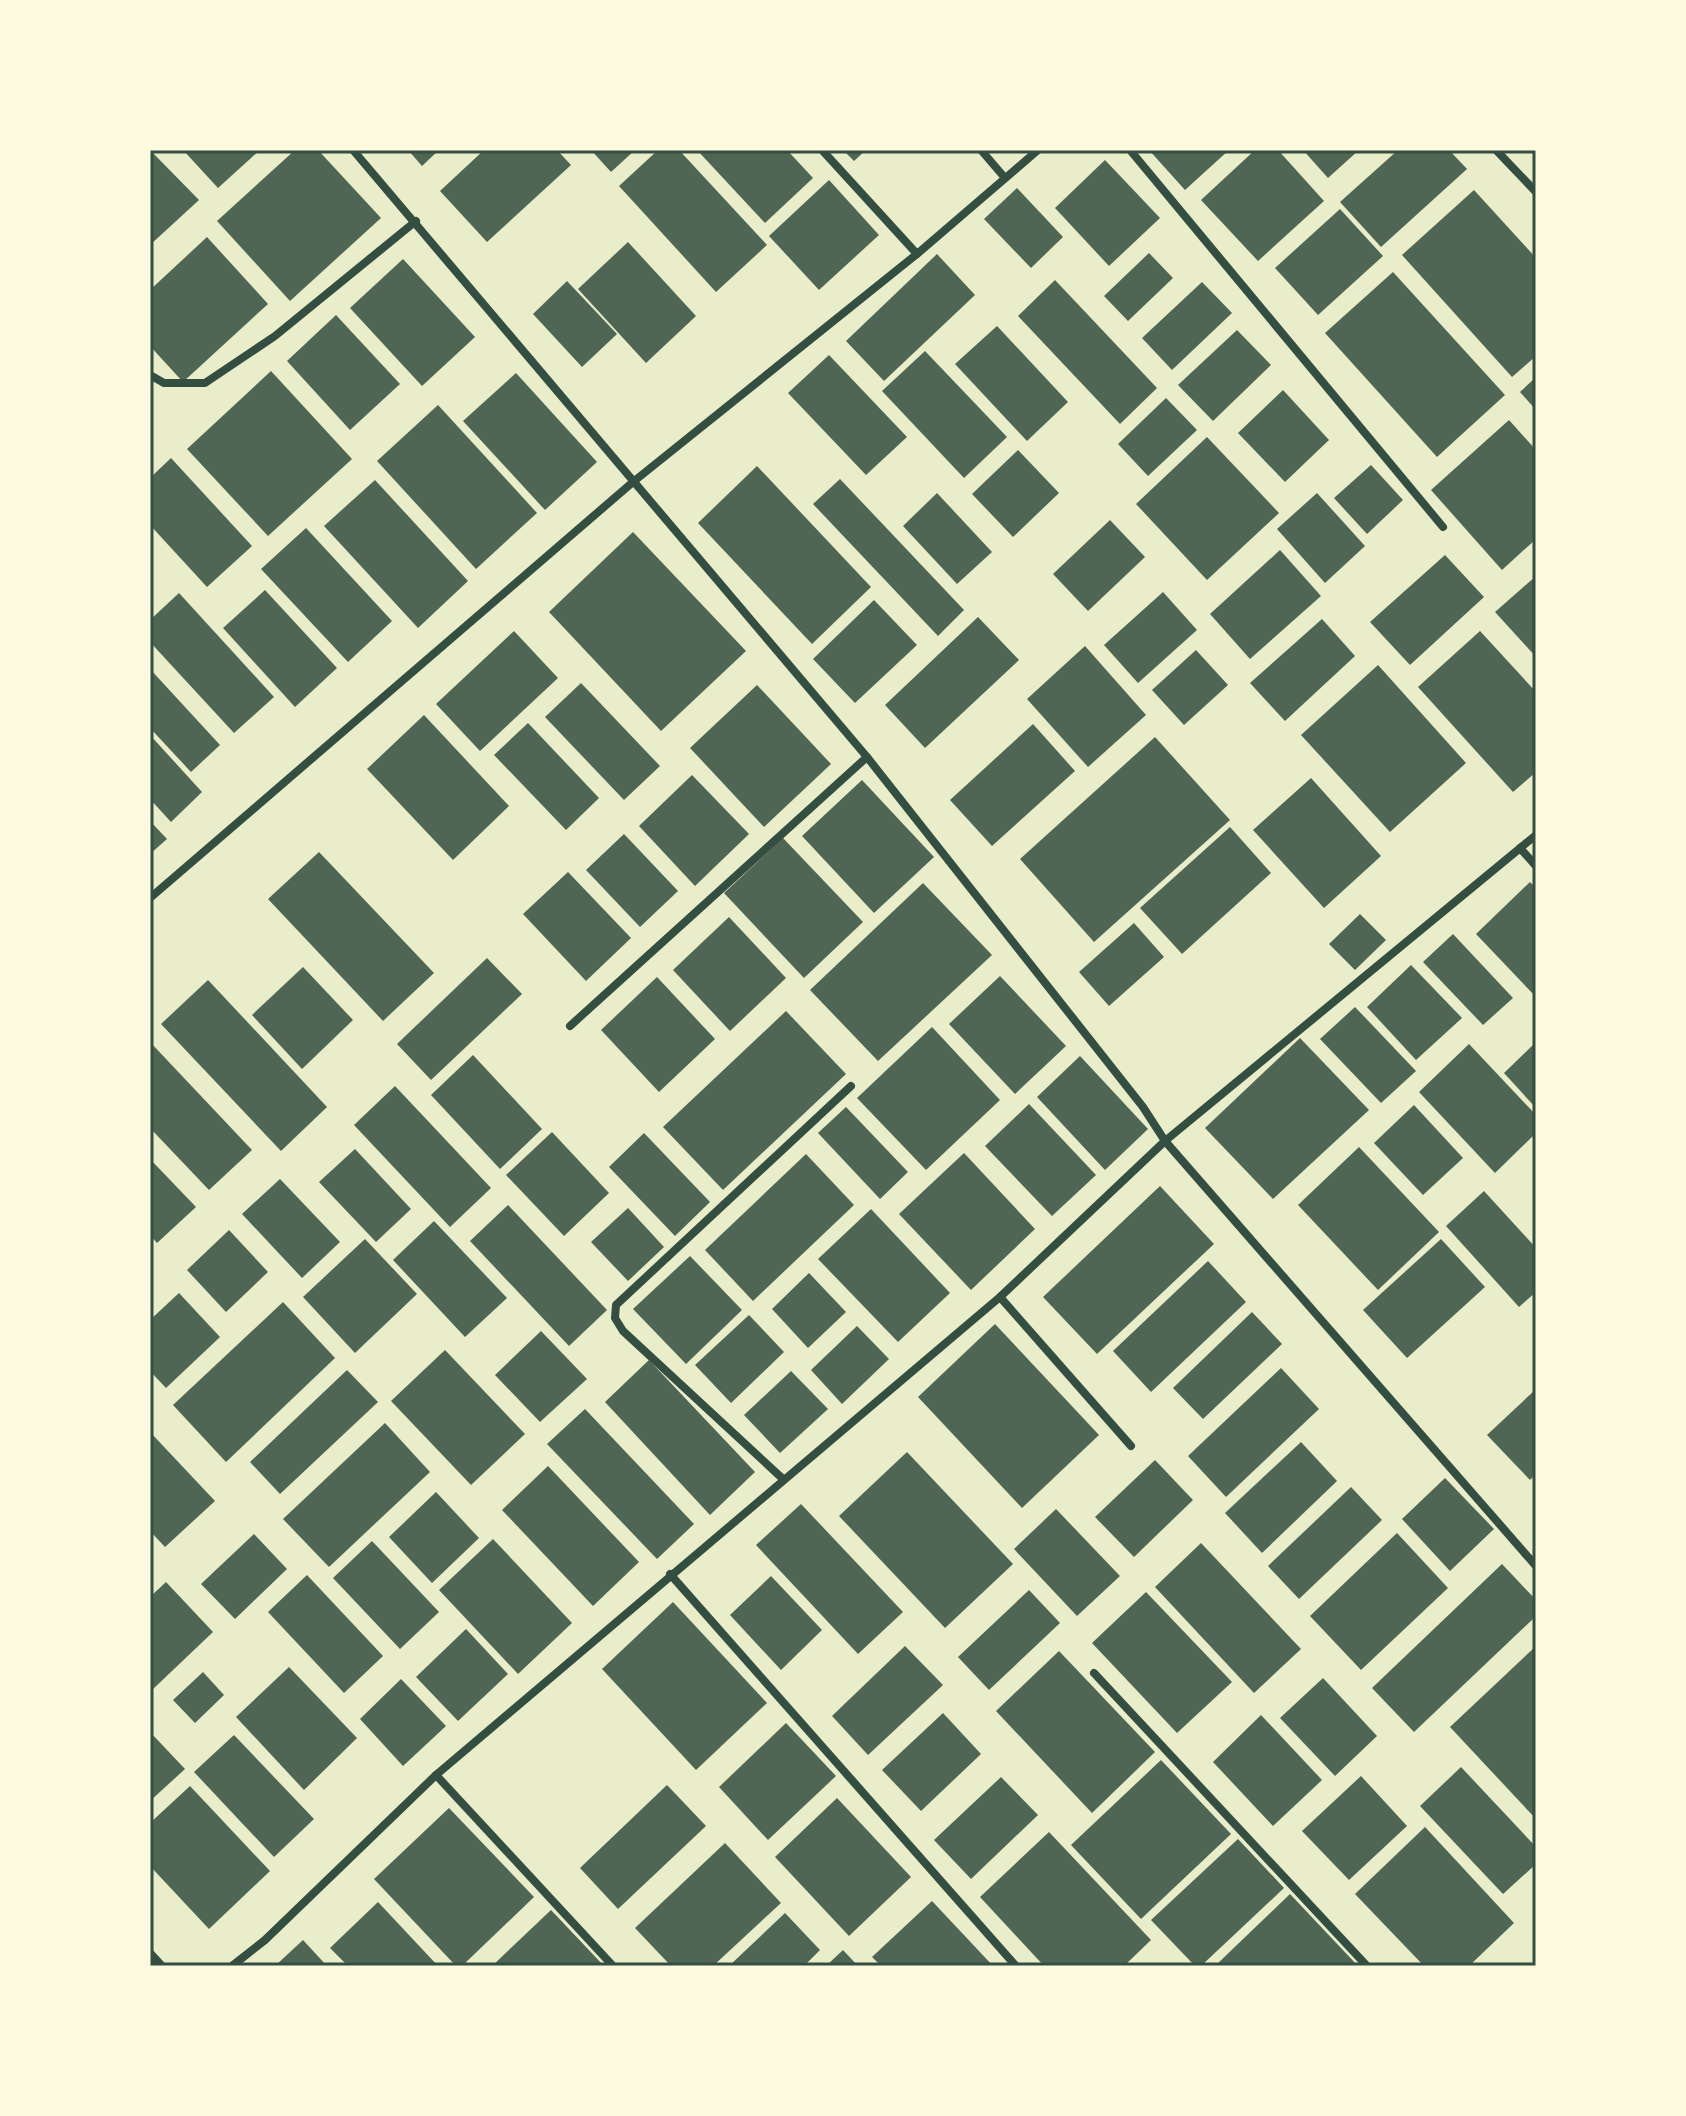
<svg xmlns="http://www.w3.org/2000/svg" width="1686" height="2116" viewBox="0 0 1686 2116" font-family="'Varela Round',sans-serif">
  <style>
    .building { fill: #4f6655 }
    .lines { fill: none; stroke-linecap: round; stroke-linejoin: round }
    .minor { stroke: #344e41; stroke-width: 8 }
    .neatline { fill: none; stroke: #344e41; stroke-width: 3 }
  </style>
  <rect width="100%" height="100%" fill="#e9edc9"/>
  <g class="building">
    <path d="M150,150L199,200L150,245Z"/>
    <path d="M183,150H260L218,188Z"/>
    <path d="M295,150H318L381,218L290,301L217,221Z"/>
    <path d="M408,150H439L422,166Z"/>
    <path d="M484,150H557L571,165L487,242L440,191Z"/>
    <path d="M591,150H635L611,172Z"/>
    <path d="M658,150H679L767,245L716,292L619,186Z"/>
    <path d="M697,150H787L813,178L765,223Z"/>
    <path d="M843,150H866L854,161Z"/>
    <path d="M1149,150H1229L1185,190Z"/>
    <path d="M1255,150H1278L1324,201L1258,261L1201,200Z"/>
    <path d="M1303,150H1359L1328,178Z"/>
    <path d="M1398,150H1449L1467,169L1381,247L1340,202Z"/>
    <path d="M1105,160L1160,218L1109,266L1055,208Z"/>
    <path d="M829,180L879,235L819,290L769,236Z"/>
    <path d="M1017,188L1063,237L1031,268L984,219Z"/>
    <path d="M1474,190L1536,258V356L1512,377L1402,255Z"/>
    <path d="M1340,209L1383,256L1318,315L1275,268Z"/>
    <path d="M207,237L268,304L183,382L150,346V290Z"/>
    <path d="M628,242L696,316L646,363L578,289Z"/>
    <path d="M1149,253L1173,278L1128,321L1104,296Z"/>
    <path d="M937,254L975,295L884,381L846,341Z"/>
    <path d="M403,259L475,337L422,386L350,308Z"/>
    <path d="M1393,272L1505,395L1437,457L1325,333Z"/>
    <path d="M1055,280L1157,388L1120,424L1018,316Z"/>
    <path d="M567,281L617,334L582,367L533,314Z"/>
    <path d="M1202,282L1232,313L1172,370L1142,338Z"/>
    <path d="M336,315L400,384L350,430L287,361Z"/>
    <path d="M997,326L1068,402L1027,441L955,364Z"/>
    <path d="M1237,330L1271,365L1213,421L1178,385Z"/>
    <path d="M925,351L1007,437L964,478L882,391Z"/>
    <path d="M829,355L907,437L866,475L788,393Z"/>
    <path d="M271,371L352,459L268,536L187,449Z"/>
    <path d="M516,373L597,462L545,510L463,421Z"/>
    <path d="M1536,377V410L1520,392Z"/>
    <path d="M1283,390L1329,440L1285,482L1238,433Z"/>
    <path d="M1166,398L1197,430L1148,476L1118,444Z"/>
    <path d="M438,405L537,513L476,569L377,461Z"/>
    <path d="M1509,420L1536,450V539L1502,570L1431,490Z"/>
    <path d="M1207,437L1279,513L1207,580L1136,504Z"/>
    <path d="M1018,450L1059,493L1013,537L972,494Z"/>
    <path d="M171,458L252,546L207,587L150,525V478Z"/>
    <path d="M1371,465L1403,500L1367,534L1334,498Z"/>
    <path d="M757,466L871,587L812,644L698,523Z"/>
    <path d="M840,479L964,610L938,636L813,504Z"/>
    <path d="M375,480L468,581L418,628L324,526Z"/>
    <path d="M937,493L992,552L957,584L903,526Z"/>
    <path d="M1317,493L1365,546L1325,583L1277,529Z"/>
    <path d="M1110,520L1145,557L1088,611L1053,574Z"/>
    <path d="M306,528L392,621L348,662L261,569Z"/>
    <path d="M633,532L746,651L661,731L549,612Z"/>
    <path d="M1280,550L1321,596L1250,659L1210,614Z"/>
    <path d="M1445,555L1484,597L1410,665L1370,622Z"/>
    <path d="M1536,576V657L1495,612Z"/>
    <path d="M265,590L337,668L295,707L223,628Z"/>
    <path d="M1163,592L1197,630L1138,683L1104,645Z"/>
    <path d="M179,593L274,697L234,733L150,642V620Z"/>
    <path d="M874,600L917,645L855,703L813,659Z"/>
    <path d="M978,617L1019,660L925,748L885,705Z"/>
    <path d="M1322,619L1355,656L1285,721L1250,683Z"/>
    <path d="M514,631L558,678L480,751L436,704Z"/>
    <path d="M1480,631L1536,692V772L1513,792L1418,687Z"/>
    <path d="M1085,646L1146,715L1088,767L1027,699Z"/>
    <path d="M1196,650L1228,685L1184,725L1152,690Z"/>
    <path d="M1378,665L1466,763L1390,832L1301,735Z"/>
    <path d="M150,669L220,745L191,772L150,728Z"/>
    <path d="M581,683L660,766L624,800L545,717Z"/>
    <path d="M757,685L831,764L764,827L690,748Z"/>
    <path d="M424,715L509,806L453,860L367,769Z"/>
    <path d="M528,723L599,798L566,830L494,755Z"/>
    <path d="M1033,724L1075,771L992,846L950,800Z"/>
    <path d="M150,735L202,792L171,822L150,799Z"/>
    <path d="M1155,737L1230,820L1094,942L1020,859Z"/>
    <path d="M692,775L749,834L695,886L639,826Z"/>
    <path d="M1311,778L1381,856L1324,908L1253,830Z"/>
    <path d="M862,780L934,857L874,913L802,836Z"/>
    <path d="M150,821L167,839L150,854Z"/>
    <path d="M1230,827L1271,873L1182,954L1140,908Z"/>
    <path d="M624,834L678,891L640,927L586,870Z"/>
    <path d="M783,838L863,922L804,978L724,893Z"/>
    <path d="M319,852L434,973L383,1021L268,899Z"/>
    <path d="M568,872L631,938L586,981L523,914Z"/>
    <path d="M1530,882L1536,888V997L1476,934Z"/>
    <path d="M923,883L992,955L878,1061L810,990Z"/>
    <path d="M1360,914L1386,940L1355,970L1329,944Z"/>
    <path d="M729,917L786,978L730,1031L673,970Z"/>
    <path d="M1134,923L1164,957L1109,1006L1079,972Z"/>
    <path d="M1453,934L1513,998L1483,1025L1423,962Z"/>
    <path d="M487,958L522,994L431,1080L397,1044Z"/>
    <path d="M1411,965L1462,1018L1416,1060L1367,1007Z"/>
    <path d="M303,967L353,1020L302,1069L252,1015Z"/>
    <path d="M1000,976L1066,1046L1015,1094L949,1024Z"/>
    <path d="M657,977L715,1039L659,1092L601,1030Z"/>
    <path d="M208,980L327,1107L281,1151L161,1024Z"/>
    <path d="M1355,1007L1416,1071L1381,1103L1320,1039Z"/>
    <path d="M786,1011L846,1074L723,1190L663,1127Z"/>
    <path d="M932,1027L1000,1100L926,1170L857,1098Z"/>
    <path d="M1300,1038L1369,1110L1273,1199L1205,1128Z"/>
    <path d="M150,1042L252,1150L209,1190L150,1128Z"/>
    <path d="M1536,1042V1108L1504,1073Z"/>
    <path d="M1469,1044L1536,1115V1133L1495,1173L1419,1092Z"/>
    <path d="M473,1055L542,1129L500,1169L431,1095Z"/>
    <path d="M1080,1056L1148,1129L1105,1170L1037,1097Z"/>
    <path d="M395,1086L491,1188L450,1227L354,1125Z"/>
    <path d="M1029,1104L1096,1175L1052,1216L985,1146Z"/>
    <path d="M1414,1105L1463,1158L1423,1195L1374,1143Z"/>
    <path d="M846,1107L908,1172L880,1199L818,1133Z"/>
    <path d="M552,1132L609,1193L564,1236L506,1175Z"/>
    <path d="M644,1133L710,1202L675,1236L609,1167Z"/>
    <path d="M1359,1147L1439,1232L1378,1290L1298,1205Z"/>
    <path d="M355,1149L411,1209L376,1242L319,1182Z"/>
    <path d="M964,1153L1035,1229L971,1290L899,1214Z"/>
    <path d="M806,1154L854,1205L753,1301L705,1250Z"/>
    <path d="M150,1159L196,1207L157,1243L150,1235Z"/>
    <path d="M280,1179L340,1242L302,1278L242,1214Z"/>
    <path d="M1160,1186L1214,1244L1097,1354L1043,1297Z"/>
    <path d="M1484,1191L1536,1248V1292L1519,1307L1446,1226Z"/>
    <path d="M508,1205L607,1310L569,1346L470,1241Z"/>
    <path d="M628,1208L664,1247L628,1281L591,1242Z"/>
    <path d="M871,1209L950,1293L898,1342L818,1259Z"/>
    <path d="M434,1221L507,1298L465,1337L393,1260Z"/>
    <path d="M229,1230L268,1272L226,1312L187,1270Z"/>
    <path d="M365,1239L417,1294L355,1353L303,1297Z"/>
    <path d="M1441,1239L1485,1287L1407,1358L1363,1310Z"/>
    <path d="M690,1256L742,1310L686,1364L633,1309Z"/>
    <path d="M1208,1261L1246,1302L1151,1392L1113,1351Z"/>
    <path d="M809,1273L846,1312L808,1348L772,1309Z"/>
    <path d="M179,1293L220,1337L166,1388L150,1371V1320Z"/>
    <path d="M283,1302L335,1358L226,1462L173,1405Z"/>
    <path d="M1252,1312L1282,1344L1203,1419L1173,1388Z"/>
    <path d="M749,1315L784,1352L731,1403L695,1365Z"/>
    <path d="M995,1324L1099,1435L1022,1508L918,1397Z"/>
    <path d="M857,1326L889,1359L842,1404L811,1370Z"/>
    <path d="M541,1331L587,1379L540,1422L495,1375Z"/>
    <path d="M445,1350L525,1434L471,1485L391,1401Z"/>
    <path d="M649,1360L755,1472L710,1515L605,1402Z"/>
    <path d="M1281,1368L1319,1409L1226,1497L1188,1456Z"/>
    <path d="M347,1370L378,1402L280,1494L250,1462Z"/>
    <path d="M791,1371L828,1409L780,1453L744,1415Z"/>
    <path d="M1536,1389V1474L1530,1480L1487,1435Z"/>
    <path d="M585,1409L694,1524L657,1559L547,1444Z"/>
    <path d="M385,1423L430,1472L329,1567L283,1519Z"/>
    <path d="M150,1432L215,1501L165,1547L150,1531Z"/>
    <path d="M1301,1442L1337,1481L1262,1553L1225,1513Z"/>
    <path d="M907,1452L1013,1564L945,1628L839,1516Z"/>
    <path d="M1155,1460L1193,1500L1134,1557L1095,1517Z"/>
    <path d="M548,1466L639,1562L593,1606L502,1510Z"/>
    <path d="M1445,1478L1494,1529L1450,1571L1402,1519Z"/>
    <path d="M1351,1487L1382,1520L1299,1599L1268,1566Z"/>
    <path d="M436,1492L479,1538L432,1583L389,1537Z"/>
    <path d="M801,1504L903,1612L858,1654L756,1545Z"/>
    <path d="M1056,1509L1120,1576L1077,1616L1014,1549Z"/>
    <path d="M1397,1533L1448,1588L1361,1670L1310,1616Z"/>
    <path d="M254,1534L287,1569L235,1619L201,1584Z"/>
    <path d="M493,1539L572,1623L518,1674L439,1590Z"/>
    <path d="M372,1541L439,1612L400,1649L333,1578Z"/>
    <path d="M1201,1543L1301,1649L1254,1693L1155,1587Z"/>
    <path d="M1502,1564L1536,1600V1616L1414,1732L1372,1688Z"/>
    <path d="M307,1575L383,1656L344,1693L268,1612Z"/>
    <path d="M771,1576L822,1630L781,1670L730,1615Z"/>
    <path d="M166,1582L213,1632L152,1690L150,1597Z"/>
    <path d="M1029,1590L1060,1623L989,1690L958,1657Z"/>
    <path d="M1146,1592L1232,1682L1177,1733L1092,1643Z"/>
    <path d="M673,1602L767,1703L696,1770L602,1669Z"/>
    <path d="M466,1629L508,1674L458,1721L416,1677Z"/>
    <path d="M905,1646L943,1685L868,1755L832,1716Z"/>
    <path d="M1536,1646V1819L1450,1727Z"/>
    <path d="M1059,1651L1155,1752L1092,1813L996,1711Z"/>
    <path d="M289,1667L357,1738L304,1790L236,1717Z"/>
    <path d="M203,1672L224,1695L195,1723L173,1700Z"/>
    <path d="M1323,1678L1377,1736L1335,1776L1280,1718Z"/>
    <path d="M401,1679L446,1726L403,1766L360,1719Z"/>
    <path d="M943,1713L981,1754L921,1811L882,1770Z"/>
    <path d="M1261,1715L1322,1780L1273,1826L1213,1762Z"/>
    <path d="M786,1723L836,1776L768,1840L719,1787Z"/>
    <path d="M150,1732L185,1769L150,1801Z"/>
    <path d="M234,1735L314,1819L274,1857L194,1772Z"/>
    <path d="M1161,1760L1231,1834L1141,1919L1071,1845Z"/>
    <path d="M1461,1767L1536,1847V1864L1503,1894L1420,1806Z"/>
    <path d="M1361,1776L1407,1826L1349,1880L1302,1831Z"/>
    <path d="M1001,1777L1038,1815L971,1879L934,1840Z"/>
    <path d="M667,1785L706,1826L618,1909L580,1868Z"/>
    <path d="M190,1786L270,1871L209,1929L150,1866V1823Z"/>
    <path d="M837,1798L911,1877L849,1936L775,1857Z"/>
    <path d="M449,1808L534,1897L462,1966H456L374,1879Z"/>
    <path d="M1425,1827L1514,1923L1469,1966H1424L1355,1894Z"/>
    <path d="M1049,1832L1151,1940L1124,1966H1044L980,1897Z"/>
    <path d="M1238,1839L1284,1888L1201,1966H1195L1151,1920Z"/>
    <path d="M725,1843L781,1903L713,1966H671L635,1928Z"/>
    <path d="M1290,1894L1358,1966H1215Z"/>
    <path d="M932,1901L993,1966H881L872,1957Z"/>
    <path d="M378,1902L438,1966H348L330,1948Z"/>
    <path d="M551,1910L604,1966H492Z"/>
    <path d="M785,1913L820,1950L804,1966H729Z"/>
    <path d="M303,1940L327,1966H275Z"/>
    <path d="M843,1950L858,1966H826Z"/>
  </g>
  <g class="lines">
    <g class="minor">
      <path d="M353,150L867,757L1143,1107L1165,1141L1536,1566"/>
      <path d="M822,150L917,254"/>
      <path d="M981,150L1005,178"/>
      <path d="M1130,150L1443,527"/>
      <path d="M1496,150L1536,192"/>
      <path d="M150,375L164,383H205L275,336L416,221"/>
      <path d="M1520,848L1536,866"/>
      <path d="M150,898L633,482L917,254L1038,150"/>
      <path d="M570,1026L867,757"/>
      <path d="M1000,1297L1131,1446"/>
      <path d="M783,1479L623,1331L615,1318L616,1305L851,1086"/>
      <path d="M670,1574L1016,1966"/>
      <path d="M1094,1673L1367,1966"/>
      <path d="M436,1775L613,1966"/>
      <path d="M150,1953L162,1966"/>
      <path d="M232,1966L265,1940L436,1775L1000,1297L1165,1141L1536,835"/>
    </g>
  </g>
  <rect width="1686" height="2116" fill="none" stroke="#fefae0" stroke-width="304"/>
  <rect x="152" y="152" width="1382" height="1812" class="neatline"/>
</svg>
